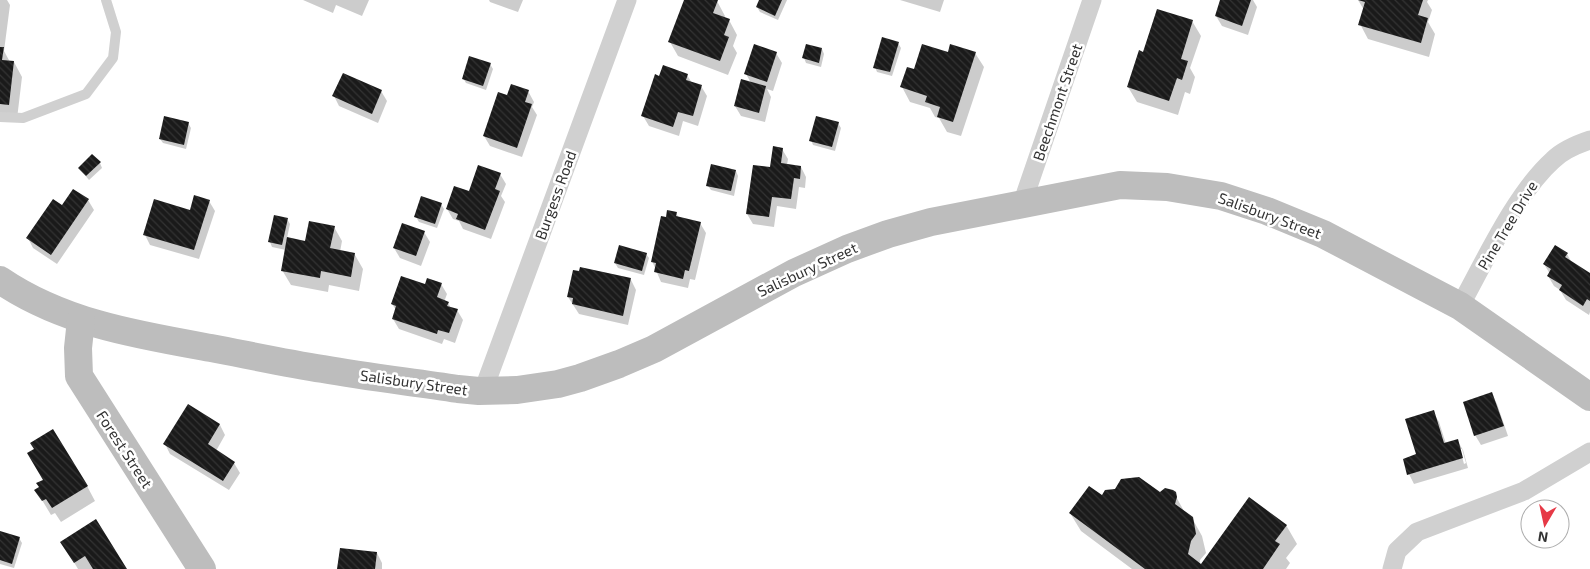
<svg xmlns="http://www.w3.org/2000/svg" width="1590" height="569" viewBox="0 0 1590 569" font-family="'Exo 2',sans-serif">
  <style>
    .shadow { fill: #0003; fill-rule: evenodd }
    .building { fill: url(#building-back-hatch) }
    .lines { fill: none; stroke-linecap: round; stroke-linejoin: round }
    .service { stroke: #d0d0d0; stroke-width: 10 }
    .minor { stroke: #d0d0d0; stroke-width: 19 }
    .secondary { stroke: #bdbdbd; stroke-width: 28 }
    .labels { text-anchor: middle; dominant-baseline: central; stroke-width: 5; stroke-linejoin: round; paint-order: stroke }
    .street-label { font-size: 15px; fill: #333; stroke: #fff }
  </style>
  <defs>
    <pattern id="building-back-hatch" width="6" height="6" patternUnits="userSpaceOnUse" patternTransform="scale(1.25)"><rect width="6" height="6" fill="#1a1a1a"/><path d="M-1 5l2 2M0 0l6 6M5-1l2 2" fill="none" stroke="#333"/></pattern>
  </defs>
  <rect width="100%" height="100%" fill="#fff"/>
  <g class="shadow">
    <path d="M0,0H7L10,5L4,51L10,62H14L22,77L17,119L0,117Z"/>
    <path d="M303,0H369L362,16L336,5L333,13Z"/>
    <path d="M489,0H523L518,12L490,2Z"/>
    <path d="M685,0L717,1L725,16L724,19L729,20L737,35L733,46L737,53L728,75L678,56L670,42Z"/>
    <path d="M760,0H787L778,20L760,12L757,7Z"/>
    <path d="M900,0H944L940,12Z"/>
    <path d="M1222,0H1253L1257,7L1248,35L1222,26L1216,16Z"/>
    <path d="M1358,0H1428L1427,2L1432,10L1428,22L1435,34L1429,57L1368,39L1360,24L1364,10Z"/>
    <path d="M1192,21L1201,36L1190,68L1195,77L1190,94L1185,92L1178,115L1137,102L1128,87L1144,54Z"/>
    <path d="M898,43L901,48L892,76L877,72L875,67Z"/>
    <path d="M822,49L824,54L821,67L806,63L804,58Z"/>
    <path d="M776,53L782,63L773,91L767,89L771,97L765,122L741,116L735,106L751,83L746,74Z"/>
    <path d="M975,53L984,67L961,136L947,132L939,118L935,117L930,108L910,102L902,87L915,71L948,54Z"/>
    <path d="M490,64L493,69L486,90L466,83L463,78Z"/>
    <path d="M687,75L692,83L701,86L707,96L698,126L683,121L679,136L649,126L643,116L660,77Z"/>
    <path d="M381,91L387,101L378,123L339,106L334,96Z"/>
    <path d="M528,91L534,102L532,107L537,115L522,157L490,146L484,136L507,97Z"/>
    <path d="M188,123L191,128L186,149L163,143L160,139Z"/>
    <path d="M838,123L841,128L835,151L813,145L811,140Z"/>
    <path d="M782,149L788,159L787,165L801,167L806,177L805,188L799,187L796,209L777,206L774,227L753,224L747,214Z"/>
    <path d="M100,163L102,168L89,180L79,168Z"/>
    <path d="M736,171L738,176L734,196L711,190L708,186Z"/>
    <path d="M500,174L506,184L501,196L505,202L491,239L463,229L459,221L453,219L447,209Z"/>
    <path d="M74,191L88,200L94,210L57,264L33,248L28,238L62,207Z"/>
    <path d="M209,201L215,211L199,259L150,245L145,235Z"/>
    <path d="M441,204L444,209L437,228L419,222L416,217Z"/>
    <path d="M676,213L679,218L700,223L706,233L695,280L690,279L688,288L661,282L652,261L667,218Z"/>
    <path d="M287,219L290,224L287,238L306,242L334,227L342,241L340,252L355,255L363,269L359,291L329,285L328,292L291,285L282,270L286,250L272,247L270,242Z"/>
    <path d="M424,232L430,242L421,266L400,258L394,248Z"/>
    <path d="M646,254L649,258L644,275L618,268L615,263Z"/>
    <path d="M1567,254L1572,263L1590,274V312L1589,315L1566,300L1560,290L1554,286L1548,276L1550,274L1544,264Z"/>
    <path d="M631,280L636,290L628,325L579,314L568,297Z"/>
    <path d="M441,284L447,294L444,302L448,303L451,308L457,310L463,320L455,343L444,339L442,344L399,329L393,319L396,310L392,304Z"/>
    <path d="M1492,394L1497,404L1508,436L1481,445L1475,435Z"/>
    <path d="M188,406L220,425L225,435L216,451L234,463L240,473L229,490L170,454L165,444Z"/>
    <path d="M1433,412L1439,422L1446,444L1457,440L1463,450L1468,468L1414,484L1409,474ZM1460,449H1462L1466,463L1464,464Z"/>
    <path d="M44,480L87,486L95,501L61,522L55,513L51,515L36,490L40,488Z"/>
    <path d="M1173,491L1185,513L1192,518L1202,536L1206,553L1200,560L1199,569L1286,525L1297,544L1286,558L1290,563L1286,569H1132L1081,531L1070,513L1102,497L1159,494Z"/>
    <path d="M0,532L19,538L22,543L14,568L0,564Z"/>
    <path d="M62,542L126,569H78Z"/>
    <path d="M377,553L382,563V569H338Z"/>
  </g>
  <g class="building">
    <path d="M684,0H718L713,13L730,19L724,35L729,37L720,61L668,42Z"/>
    <path d="M759,0H782L775,16L756,7Z"/>
    <path d="M1220,0H1251L1242,26L1215,16Z"/>
    <path d="M1358,0H1423L1418,15L1428,18L1421,43L1358,25L1365,2Z"/>
    <path d="M1157,9L1193,20L1181,59L1188,61L1182,80L1177,78L1169,101L1127,87L1139,50L1143,52Z"/>
    <path d="M882,37L899,42L890,72L873,68Z"/>
    <path d="M754,44L777,52L767,82L744,74Z"/>
    <path d="M806,44L822,48L819,63L802,58Z"/>
    <path d="M922,44L948,52L950,44L976,52L953,122L937,117L940,107L925,102L927,96L900,87L907,67L914,69Z"/>
    <path d="M0,47H4L2,60L14,61L9,105L0,104Z"/>
    <path d="M469,56L491,63L483,86L462,79Z"/>
    <path d="M663,65L688,74L686,80L702,85L693,116L678,112L673,127L641,116L655,74L659,76Z"/>
    <path d="M343,73L382,90L372,114L332,96Z"/>
    <path d="M741,79L766,86L759,113L734,106Z"/>
    <path d="M511,84L529,90L525,102L532,104L517,148L483,136L498,92L507,95Z"/>
    <path d="M164,116L189,122L184,145L159,139Z"/>
    <path d="M816,116L839,122L832,147L809,141Z"/>
    <path d="M773,146L783,148L781,163L801,166L800,179L794,178L791,199L772,197L769,217L746,214L753,165L770,167Z"/>
    <path d="M92,154L101,162L86,176L78,168Z"/>
    <path d="M711,164L736,170L731,191L706,186Z"/>
    <path d="M478,165L501,173L495,189L500,191L485,230L456,219L458,214L446,209L454,186L469,191Z"/>
    <path d="M73,189L89,199L51,255L26,238L53,199L62,205Z"/>
    <path d="M194,195L210,200L194,250L143,235L154,199L190,210Z"/>
    <path d="M421,196L442,203L435,224L414,217Z"/>
    <path d="M667,210L677,212L676,216L701,222L689,271L685,270L683,279L654,272L656,263L651,262L661,216L666,217Z"/>
    <path d="M274,215L288,218L282,245L268,242Z"/>
    <path d="M309,221L335,226L330,248L355,253L351,277L321,271L320,278L281,271L287,237L305,241Z"/>
    <path d="M402,223L425,231L416,256L393,248Z"/>
    <path d="M619,245L647,253L642,271L614,263Z"/>
    <path d="M1555,245L1568,253L1565,257L1590,273V301L1587,299L1583,306L1559,290L1562,285L1547,276L1551,269L1543,264Z"/>
    <path d="M580,267L631,278L623,316L572,304L573,298L567,297L573,270L579,271Z"/>
    <path d="M401,276L425,284L427,278L442,283L437,297L449,302L447,306L458,309L449,333L438,330L437,334L392,319L396,306L391,304Z"/>
    <path d="M1492,392L1504,426L1474,436L1463,402Z"/>
    <path d="M188,404L220,424L208,444L235,462L223,481L163,444Z"/>
    <path d="M1434,410L1444,443L1458,439L1463,458L1407,475L1403,459L1416,454L1405,419Z"/>
    <path d="M53,429L88,486L52,508L46,499L42,501L34,490L39,487L36,483L43,480L27,453L34,449L30,443Z"/>
    <path d="M1139,477L1160,492L1165,488L1173,490L1176,492L1177,497L1175,504L1193,517L1196,534L1191,541L1188,554L1201,564L1249,497L1287,525L1275,541L1280,544L1263,569H1145L1069,513L1089,486L1102,495L1105,490L1115,489L1121,479Z"/>
    <path d="M96,519L127,569H93L85,556L74,563L60,542Z"/>
    <path d="M0,531L20,537L12,564L0,560Z"/>
    <path d="M340,548L377,552L375,569H337Z"/>
  </g>
  <g class="lines">
    <path class="service" d="M0,117L23,118L86,94L113,58L116,32L106,0"/>
    <g class="minor">
      <path d="M1022,204L1092,0"/>
      <path d="M1460,306C1485,261 1516,193 1553,160C1562,151 1578,144 1590,140"/>
      <path d="M483,391L627,0"/>
      <path d="M1392,569L1397,551L1417,532L1524,491L1590,452"/>
    </g>
    <g class="secondary">
      <path d="M0,280C63,323 138,335 211,348C248,355 285,363 323,369C367,377 413,382 458,389L479,391L517,390L558,384L580,378L619,364L654,349L794,273L847,249L888,234L931,222L1120,185L1167,187L1221,196L1267,211L1323,234L1460,306L1590,397"/>
      <path d="M81,320L78,348L79,376L202,569"/>
    </g>
  </g>
  <g class="labels">
    <g class="street-label">
      <text transform="translate(1057 102) rotate(-71)">Beechmont Street</text>
      <text transform="translate(555 195) rotate(-70)">Burgess Road</text>
      <text transform="translate(1270 215) rotate(20)">Salisbury Street</text>
      <text transform="translate(1507 225) rotate(-59)">Pine Tree Drive</text>
      <text transform="translate(807 269) rotate(-25)">Salisbury Street</text>
      <text transform="translate(414 382) rotate(8)">Salisbury Street</text>
      <text transform="translate(125 449) rotate(57)">Forest Street</text>
    </g>
  </g>
  <g transform="translate(1545 524) rotate(189)"><circle r="24" fill="#ffffff" stroke="#adadad"/>
  <path d="M0-4L9 19L0 12L-9 19Z" fill="#e63946"/>
  <text y="-8" font-size="14" font-weight="bold" text-anchor="middle" fill="#333333">N</text>
  </g>
</svg>
